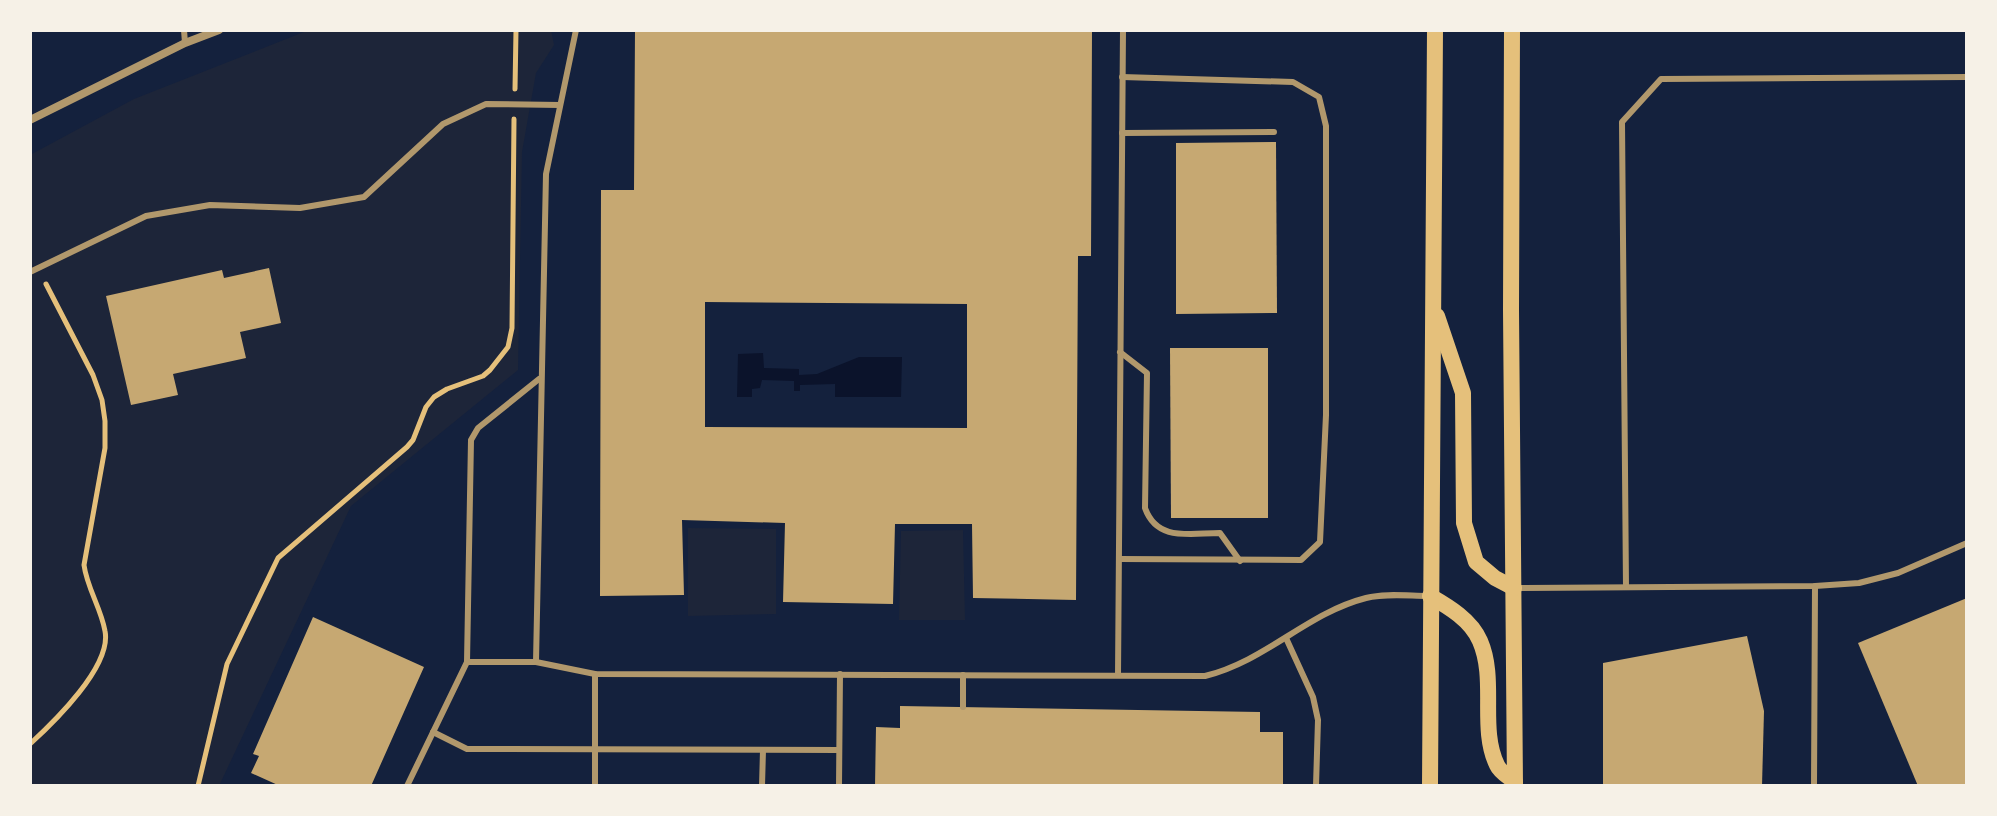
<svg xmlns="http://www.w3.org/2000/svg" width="1997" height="816" viewBox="0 0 1997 816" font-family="'Golos Text',sans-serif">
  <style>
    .green { fill: #1d2539 }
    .water { fill: #0b132b }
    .building { fill: #c6a872; fill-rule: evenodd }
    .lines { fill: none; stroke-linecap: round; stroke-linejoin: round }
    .path { stroke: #e5c07b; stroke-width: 5 }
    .service { stroke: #b1986c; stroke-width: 6 }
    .minor { stroke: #b1986c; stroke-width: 8 }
    .secondary { stroke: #e5c07b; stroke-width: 16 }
  </style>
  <rect width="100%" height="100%" fill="#14213d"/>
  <g class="green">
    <path d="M309,30H551L554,45L536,73L522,152L518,370L351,506L219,786H30V155L134,99Z"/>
    <path d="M688,528L776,529V614L688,616Z"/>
    <path d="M963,530L965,620H899L901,531Z"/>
  </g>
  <path class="water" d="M763,353L764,368L799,369V375L817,374L859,357H902L901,397H835V384L800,385V391H794V381L762,380L760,388L752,389V397H737L738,354Z"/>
  <g class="building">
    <path d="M635,30L1092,31L1091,256H1078L1076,600L973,598L972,524H895L893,604L783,602L785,523L682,520L684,595L600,596L601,190H634ZM705,302L967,304V428L705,427Z"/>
    <path d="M1276,142L1277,313L1176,314V143Z"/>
    <path d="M269,268L281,323L240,332L246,358L173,374L178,395L131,405L106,296L222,270L224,278Z"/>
    <path d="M1170,348H1268V518H1171Z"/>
    <path d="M1967,598V786H1918L1858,643Z"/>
    <path d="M313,617L424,667L371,786H280L251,773L259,756L253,754Z"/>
    <path d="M1747,636L1764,711L1762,786H1603V663Z"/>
    <path d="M900,706L1260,712V732H1283V786H875L876,727L900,728Z"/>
  </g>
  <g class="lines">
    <g class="path">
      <path d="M515,89L516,30"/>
      <path d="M30,744C54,722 112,666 105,631C101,608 87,588 84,565L105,448V421L102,400L93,375L46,284"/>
      <path d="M198,786L227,664L278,558L407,447L413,440L426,407L434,397L447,389L483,376L490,370L508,347L512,328L514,119"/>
    </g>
    <g class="service">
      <path d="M184,30L185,43"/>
      <path d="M576,30L546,174L536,662L595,674L1205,676C1266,661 1307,613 1366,598C1385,593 1409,596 1428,596"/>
      <path d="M1122,133L1274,132"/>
      <path d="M30,272L146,216L210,205L300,208L364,197L443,124L486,104L560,105"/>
      <path d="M1120,352L1147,373L1145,508C1157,542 1190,533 1220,533L1240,561"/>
      <path d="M1119,559L1301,560L1320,542L1326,415V126L1319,97L1293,82L1122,77"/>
      <path d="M1626,587L1622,122L1661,79L1967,77"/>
      <path d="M1514,588L1815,586L1859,583L1898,573L1967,543"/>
      <path d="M1286,638L1313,697L1318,720L1316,786"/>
      <path d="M467,662H536"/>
      <path d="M963,675V707"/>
      <path d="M1118,675L1123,30"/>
      <path d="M433,732L467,749L839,750"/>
      <path d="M407,786L467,662L471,440L478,428L539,379"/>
      <path d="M595,786V674"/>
      <path d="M762,786L763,750"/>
      <path d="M839,786L840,674"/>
      <path d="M1814,786L1815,586"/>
    </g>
    <path class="minor" d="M30,120L185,43L219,30"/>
    <g class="secondary">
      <path d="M1512,30L1511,310L1515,786"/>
      <path d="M1437,316L1463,393L1464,523L1476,562L1495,578L1514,588"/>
      <path d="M1430,596C1449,607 1471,620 1480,641C1497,680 1479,728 1497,765C1500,772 1509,777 1515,782"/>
      <path d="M1430,786L1435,30"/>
    </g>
  </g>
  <rect width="1997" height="816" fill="none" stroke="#f6f1e7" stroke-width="64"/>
</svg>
